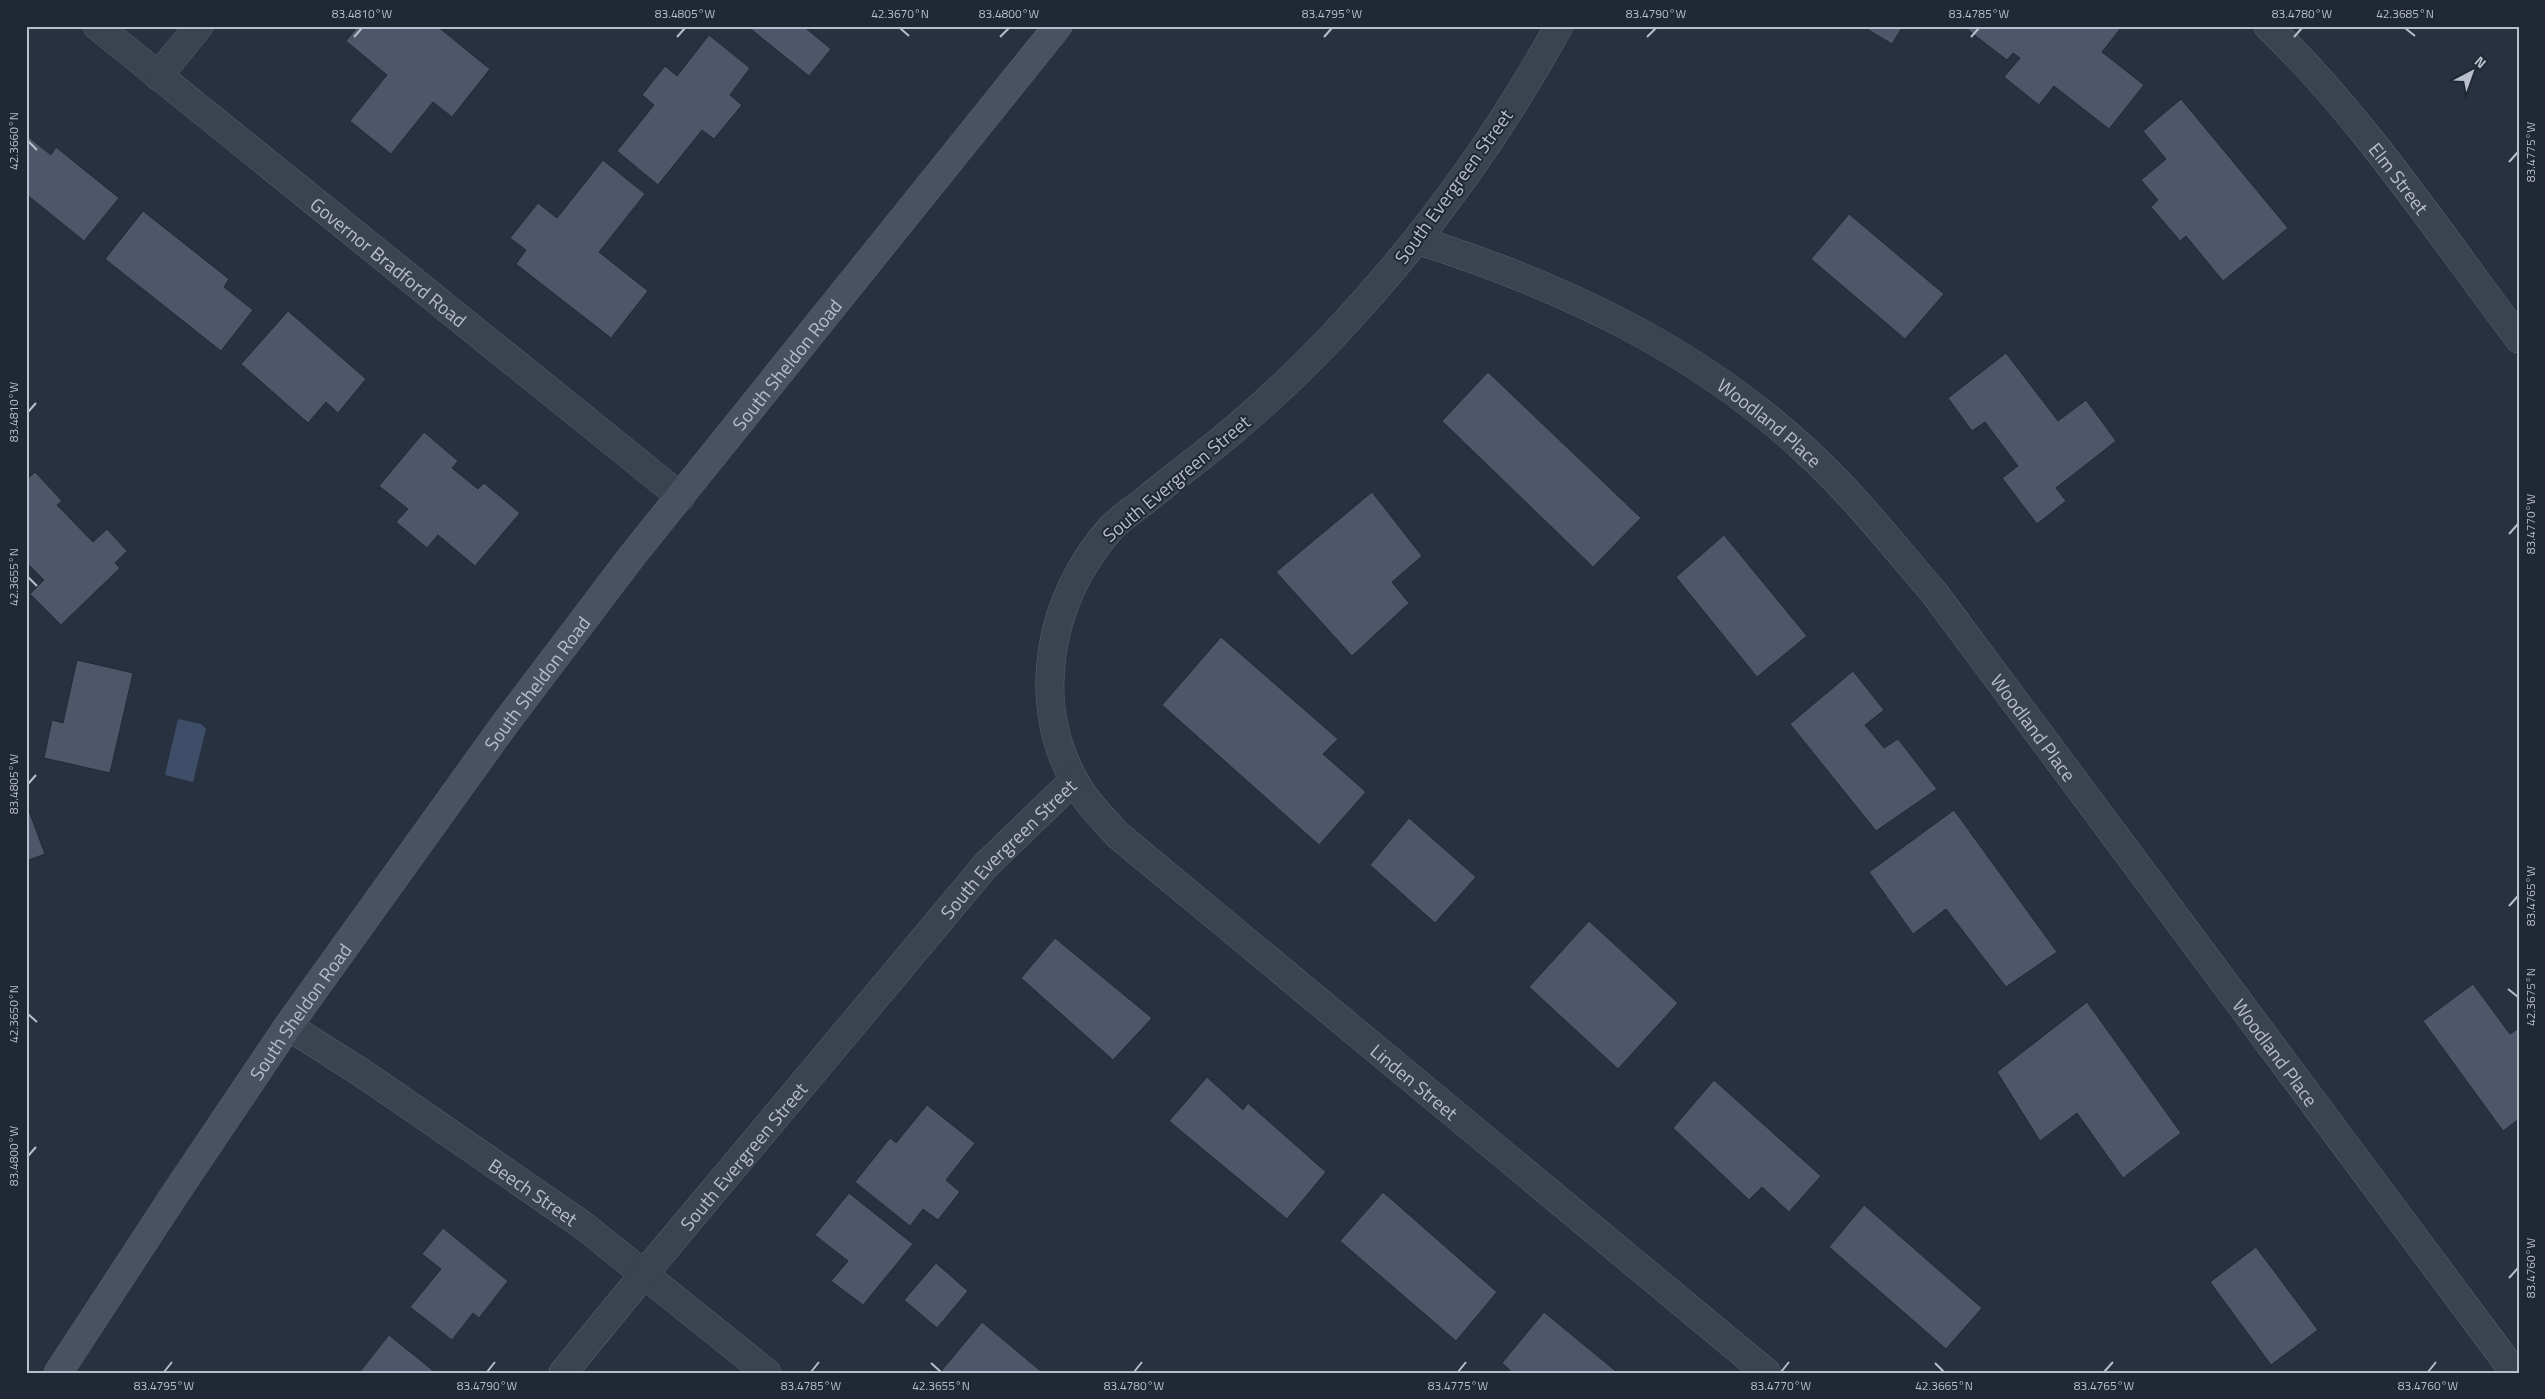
<svg xmlns="http://www.w3.org/2000/svg" width="2545" height="1399" viewBox="0 0 2545 1399" font-family="'Titillium Web',sans-serif">
  <style>
    .water { fill: #3e4d68 }
    .building { fill: #4d5769; stroke: #222a37 }
    .lines { fill: none; stroke-linecap: round; stroke-linejoin: round }
    .minor-casing { stroke: #59616d; stroke-width: 29 }
    .secondary-casing { stroke: #59616d; stroke-width: 29 }
    .minor { stroke: #3b4350; stroke-width: 28 }
    .secondary { stroke: #495263; stroke-width: 28 }
    .ticks { fill: none; stroke: #b8beca; stroke-width: 2 }
    .labels { text-anchor: middle; dominant-baseline: central; stroke-width: 4; stroke-linejoin: round; paint-order: stroke }
    .street-label { font-size: 19px; fill: #b8beca; stroke: #202835 }
    .neatline { fill: none; stroke: #b8beca; stroke-width: 2 }
    .ticks-label { font-size: 12px; text-anchor: middle; fill: #b8beca }
  </style>
  <rect width="100%" height="100%" fill="#273140"/>
  <path class="water" d="M178,719L201,724L206,729L193,782L165,775Z"/>
  <g class="building">
    <path d="M358,26H437L490,69L452,117L433,102L391,154L350,121L387,75L346,41Z"/>
    <path d="M747,26H803L831,49L809,76Z"/>
    <path d="M1862,26H1903L1892,44Z"/>
    <path d="M1971,26H2117L2120,29L2102,52L2144,85L2109,129L2054,86L2039,105L2004,77L2020,58L2013,53L2007,60L1968,30Z"/>
    <path d="M709,35L750,68L730,95L742,105L714,139L702,130L658,185L617,151L654,105L642,95L665,66L677,76Z"/>
    <path d="M2181,99L2288,228L2223,281L2186,236L2180,241L2151,207L2158,200L2141,180L2166,159L2143,131Z"/>
    <path d="M26,135L51,155L56,147L119,198L84,241L26,194Z"/>
    <path d="M603,160L645,194L599,252L648,291L611,338L516,264L526,250L510,238L538,203L557,218Z"/>
    <path d="M143,211L229,279L224,287L253,310L221,351L105,259Z"/>
    <path d="M1849,214L1944,294L1905,339L1811,259Z"/>
    <path d="M288,311L366,379L338,413L326,402L308,423L241,364Z"/>
    <path d="M2006,353L2058,421L2086,400L2116,441L2056,488L2066,501L2037,524L2002,478L2018,466L1985,422L1972,431L1948,398Z"/>
    <path d="M1488,372L1641,518L1593,567L1442,421Z"/>
    <path d="M424,432L458,461L452,468L478,489L484,483L520,513L475,566L438,535L427,548L396,522L408,509L379,486Z"/>
    <path d="M35,472L62,501L57,505L93,542L107,529L127,551L115,563L120,568L61,625L30,594L44,580L26,562V480Z"/>
    <path d="M1372,492L1422,556L1392,582L1409,603L1352,656L1276,572Z"/>
    <path d="M1724,535L1807,636L1757,677L1676,577Z"/>
    <path d="M1221,637L1338,739L1323,754L1366,792L1319,845L1162,705Z"/>
    <path d="M77,660L133,673L110,773L44,758L52,720L63,723Z"/>
    <path d="M1853,671L1884,710L1865,725L1884,748L1898,739L1937,789L1876,831L1790,724Z"/>
    <path d="M26,803L45,854L26,861Z"/>
    <path d="M1954,810L2057,952L2006,987L1946,909L1913,934L1869,872Z"/>
    <path d="M1409,818L1476,877L1435,923L1370,865Z"/>
    <path d="M1589,921L1678,1003L1618,1069L1529,987Z"/>
    <path d="M1055,938L1152,1018L1113,1060L1021,978Z"/>
    <path d="M2473,984L2510,1034L2519,1028V1119L2503,1131L2423,1021Z"/>
    <path d="M2087,1002L2181,1133L2123,1178L2077,1113L2040,1141L1997,1072Z"/>
    <path d="M1207,1077L1243,1110L1248,1103L1326,1172L1287,1219L1169,1121Z"/>
    <path d="M1714,1080L1821,1176L1789,1212L1762,1187L1749,1200L1673,1128Z"/>
    <path d="M927,1105L975,1143L946,1180L960,1192L938,1220L923,1209L910,1226L855,1182L890,1138L896,1143Z"/>
    <path d="M1383,1192L1497,1292L1456,1341L1340,1241Z"/>
    <path d="M849,1193L913,1244L863,1305L831,1281L848,1261L815,1235Z"/>
    <path d="M1864,1205L1982,1308L1946,1349L1829,1247Z"/>
    <path d="M443,1228L508,1281L479,1318L473,1313L452,1340L410,1307L441,1269L422,1254Z"/>
    <path d="M2256,1247L2318,1330L2271,1365L2210,1282Z"/>
    <path d="M936,1263L968,1291L937,1328L904,1300Z"/>
    <path d="M1544,1312L1618,1373H1513L1502,1363Z"/>
    <path d="M982,1322L1043,1373H945L942,1370Z"/>
    <path d="M389,1335L436,1373H359Z"/>
  </g>
  <g class="lines">
    <defs>
      <g id="minor">
        <path id="s1" d="M97,26L681,497"/>
        <path id="s2" d="M1559,26C1497,139 1421,243 1332,337C1292,379 1249,419 1203,455C1183,470 1163,486 1143,502C1132,511 1120,518 1111,528C1050,596 1029,698 1074,780C1086,802 1103,819 1119,836L1767,1373"/>
        <path id="s3" d="M2268,26C2364,119 2439,233 2519,339"/>
        <path d="M158,76L199,26"/>
        <path id="s4" d="M1417,240C1559,285 1695,348 1806,451C1853,494 1893,545 1935,594L2515,1373"/>
        <path id="s5" d="M288,1026L365,1075L584,1226L767,1373"/>
        <path id="s6" d="M563,1373L644,1274L986,865L1074,780"/>
      </g>
      <g id="secondary">
        <path id="s7" d="M58,1373L175,1194L288,1026L504,725L632,556L1058,26"/>
      </g>
    </defs>
    <use href="#minor" class="minor-casing"/>
    <use href="#secondary" class="secondary-casing"/>
    <use href="#minor" class="minor"/>
    <use href="#secondary" class="secondary"/>
  </g>
  <path class="ticks" d="M900,28L909,36M2405,28L2415,36M354,37L362,28M677,37L685,28M1000,37L1009,28M1324,37L1332,28M1647,37L1656,28M1971,37L1979,28M2294,37L2302,28M28,141L37,150M2509,162L2518,152M28,412L36,403M2509,534L2518,524M28,577L37,586M28,784L36,775M2509,906L2518,896M2508,989L2518,997M28,1014L37,1022M28,1156L36,1147M2509,1278L2518,1268M931,1363L941,1372M1935,1363L1944,1372M164,1372L172,1362M487,1372L495,1362M811,1372L819,1362M1134,1372L1142,1362M1458,1372L1466,1362M1781,1372L1789,1362M2104,1372L2113,1362M2428,1372L2436,1362"/>
  <g class="labels">
    <g class="street-label">
      <text stroke="none"><textPath href="#s3" startOffset="201">Elm Street</textPath></text>
      <text transform="translate(1453 186) rotate(-54)">South Evergreen Street</text>
      <text stroke="none"><textPath href="#s1" startOffset="375">Governor Bradford Road</textPath></text>
      <text stroke="none"><textPath href="#s7" startOffset="1245">South Sheldon Road</textPath></text>
      <text stroke="none"><textPath href="#s4" startOffset="400">Woodland Place</textPath></text>
      <text transform="translate(1176 478) rotate(-40)">South Evergreen Street</text>
      <text stroke="none"><textPath href="#s7" startOffset="840">South Sheldon Road</textPath></text>
      <text stroke="none"><textPath href="#s4" startOffset="805">Woodland Place</textPath></text>
      <text stroke="none"><textPath href="#s6" startOffset="688">South Evergreen Street</textPath></text>
      <text stroke="none"><textPath href="#s7" startOffset="435">South Sheldon Road</textPath></text>
      <text stroke="none"><textPath href="#s4" startOffset="1210">Woodland Place</textPath></text>
      <text stroke="none"><textPath href="#s2" startOffset="1406">Linden Street</textPath></text>
      <text stroke="none"><textPath href="#s6" startOffset="282">South Evergreen Street</textPath></text>
      <text stroke="none"><textPath href="#s5" startOffset="296">Beech Street</textPath></text>
    </g>
  </g>
  <rect width="2545" height="1399" fill="none" stroke="#202835" stroke-width="55"/>
  <g transform="translate(2472 72) rotate(41)" stroke="#202835" stroke-width="4" paint-order="stroke">
  <path d="M0-4L9 19L0 12L-9 19Z" fill="#b8beca"/>
  <text y="-8" font-size="14" font-weight="bold" text-anchor="middle" fill="#b8beca">N</text>
  </g>
  <rect x="28" y="28" width="2490" height="1344" class="neatline"/>
  <g class="ticks-label">
    <text x="362" y="18">83.4810°W</text>
    <text x="685" y="18">83.4805°W</text>
    <text x="900" y="18">42.3670°N</text>
    <text x="1009" y="18">83.4800°W</text>
    <text x="1332" y="18">83.4795°W</text>
    <text x="1656" y="18">83.4790°W</text>
    <text x="1979" y="18">83.4785°W</text>
    <text x="2302" y="18">83.4780°W</text>
    <text x="2405" y="18">42.3685°N</text>
    <text transform="translate(14 141) rotate(-90)" y="4">42.3660°N</text>
    <text transform="translate(2531 152) rotate(-90)" y="4">83.4775°W</text>
    <text transform="translate(14 412) rotate(-90)" y="4">83.4810°W</text>
    <text transform="translate(2531 524) rotate(-90)" y="4">83.4770°W</text>
    <text transform="translate(14 577) rotate(-90)" y="4">42.3655°N</text>
    <text transform="translate(14 784) rotate(-90)" y="4">83.4805°W</text>
    <text transform="translate(2531 896) rotate(-90)" y="4">83.4765°W</text>
    <text transform="translate(2531 997) rotate(-90)" y="4">42.3675°N</text>
    <text transform="translate(14 1014) rotate(-90)" y="4">42.3650°N</text>
    <text transform="translate(14 1156) rotate(-90)" y="4">83.4800°W</text>
    <text transform="translate(2531 1268) rotate(-90)" y="4">83.4760°W</text>
    <text x="164" y="1390">83.4795°W</text>
    <text x="487" y="1390">83.4790°W</text>
    <text x="811" y="1390">83.4785°W</text>
    <text x="941" y="1390">42.3655°N</text>
    <text x="1134" y="1390">83.4780°W</text>
    <text x="1458" y="1390">83.4775°W</text>
    <text x="1781" y="1390">83.4770°W</text>
    <text x="1944" y="1390">42.3665°N</text>
    <text x="2104" y="1390">83.4765°W</text>
    <text x="2428" y="1390">83.4760°W</text>
  </g>
</svg>
